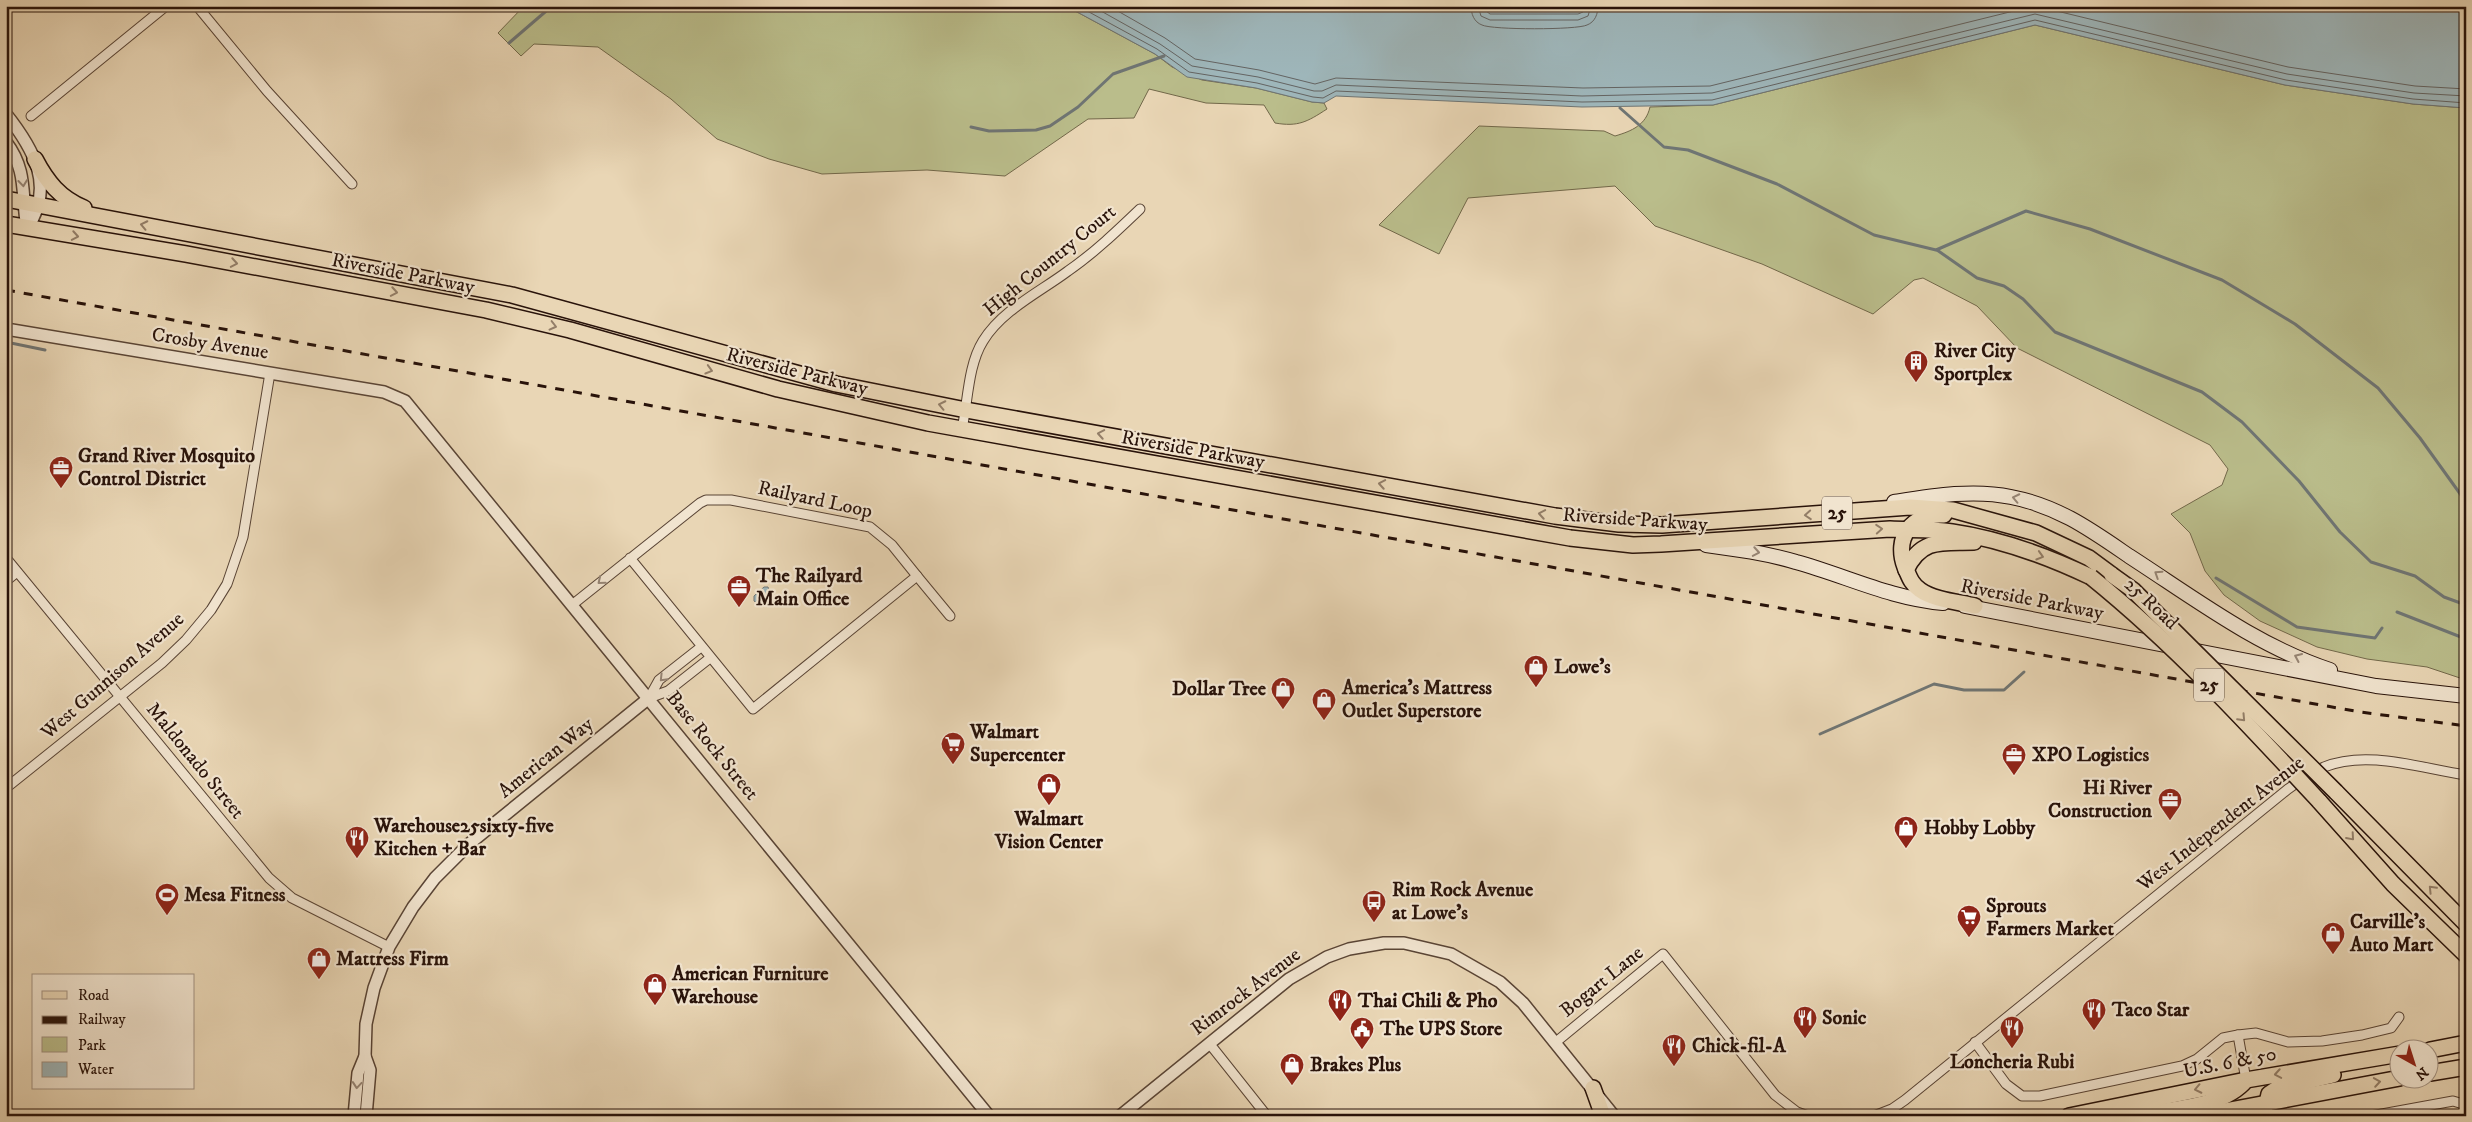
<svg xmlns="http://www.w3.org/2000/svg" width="2472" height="1122" viewBox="0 0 2472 1122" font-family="'IM FELL DW Pica',serif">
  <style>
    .green { fill: #babd8b; stroke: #72684a }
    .water { fill: #9eb6ba; stroke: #6f7574 }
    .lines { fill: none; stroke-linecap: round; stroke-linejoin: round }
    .shore { stroke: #646462; stroke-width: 1 }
    .stream { stroke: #6f7574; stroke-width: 3 }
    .minor-casing { stroke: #594435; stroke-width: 11 }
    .tertiary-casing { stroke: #594435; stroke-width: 14 }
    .secondary-casing { stroke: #29130a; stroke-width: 16 }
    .primary-casing { stroke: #29130a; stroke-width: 18 }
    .trunk-casing { stroke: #29130a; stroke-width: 18 }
    .minor { stroke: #f1e4cf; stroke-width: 9 }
    .tertiary { stroke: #f1e4cf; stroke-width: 11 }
    .secondary { stroke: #f1e4cf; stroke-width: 14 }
    .primary { stroke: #e9d6b5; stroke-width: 15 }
    .trunk { stroke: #e9d6b5; stroke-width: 15 }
    .rail { stroke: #29130a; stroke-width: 3; stroke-dasharray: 9 9; stroke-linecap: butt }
    .primary-bridge-casing { stroke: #29130a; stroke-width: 18; stroke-linecap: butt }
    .primary-bridge { stroke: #e9d6b5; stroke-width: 15 }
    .oneway { stroke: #978676 }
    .oneway2 { stroke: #937e68 }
    .labels { text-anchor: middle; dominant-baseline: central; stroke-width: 4.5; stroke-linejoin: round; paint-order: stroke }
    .shield { fill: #f1e4cf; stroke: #655245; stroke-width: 1 }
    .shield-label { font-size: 19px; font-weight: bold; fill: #29130a }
    .street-label { font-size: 20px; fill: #29130a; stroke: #f1e4cf }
    .poi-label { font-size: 20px; font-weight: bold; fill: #29130a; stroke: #f1e4cf; text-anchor: start }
  </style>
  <rect width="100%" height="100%" fill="#e9d6b5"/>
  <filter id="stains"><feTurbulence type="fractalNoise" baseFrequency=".004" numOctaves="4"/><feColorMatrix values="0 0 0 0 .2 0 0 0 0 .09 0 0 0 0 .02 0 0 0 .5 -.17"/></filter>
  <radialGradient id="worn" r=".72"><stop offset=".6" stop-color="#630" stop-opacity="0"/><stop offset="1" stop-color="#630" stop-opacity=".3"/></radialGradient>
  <g class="green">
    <path d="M524,6H1066L1155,54L1172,67L1202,80L1256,88L1312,102L1324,103L1327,109C1307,122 1298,127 1275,123L1264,105L1206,103L1149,89L1134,118L1088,119L1005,176L927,170L822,174L769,159L717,139L671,99L598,47L534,44L521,56L498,33Z"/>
    <path d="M2035,25L2285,85L2413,104L2466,108V680L2427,667L2367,659L2317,647L2260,621L2224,595L2205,571L2190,533L2171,514L2222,485L2228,469L2210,445L2017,348L1977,306L1923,278L1914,280L1873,314L1762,264L1655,226L1615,186L1468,198L1439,254L1379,225L1479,126L1604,131L1615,136C1632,131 1646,125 1650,107L1713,105Z"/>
  </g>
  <g class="water">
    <path d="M1066,6H1481C1506,13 1563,13 1589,6H2466V108L2413,104L2285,85L2035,25L1713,105L1582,107L1336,96L1324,103L1312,102L1256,88L1187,77L1155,54Z"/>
    <path d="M764,587H768L771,595L758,604L754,601V596Z"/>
  </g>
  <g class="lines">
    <g class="shore">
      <path d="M1078,6L1157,49L1189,72L1257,83L1313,97L1323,98L1336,91L1582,102L1712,100L2035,20L2286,80L2413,99L2466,103"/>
      <path d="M1092,6L1160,44L1192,66L1258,77L1314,91H1322L1336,85L1582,96L1712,93L2035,14L2287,74L2414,93L2466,96"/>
      <path d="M1109,6L1165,38L1195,59L1259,70L1315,84L1336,78L1583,88L1710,86L2034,6"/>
      <path d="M1471,6C1471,14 1474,22 1482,25C1492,30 1577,30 1587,25C1595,22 1598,14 1598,6"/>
      <path d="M1478,6L1481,16L1490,20H1578L1588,16L1591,6"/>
      <path d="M1485,6L1486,11L1490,14H1578L1583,12L1584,6"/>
      <path d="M2036,6L2288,67L2415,86L2466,89"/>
    </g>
    <g class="stream">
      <path d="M509,43L552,6"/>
      <path d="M1620,108L1664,147L1688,150L1777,184L1874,235L1936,250L2026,211L2090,229L2222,280L2295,324L2378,388L2420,438L2466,502"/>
      <path d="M971,127L989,131L1036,130L1050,126L1078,107L1113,74L1164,56"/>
      <path d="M1937,250L1977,278L2004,286L2023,299L2055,332L2202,392L2242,422L2299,481L2340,532L2371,562L2415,576L2444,597L2466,605"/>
      <path d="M6,342L45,350"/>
      <path d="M2216,578L2297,627L2375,638L2382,628"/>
      <path d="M2397,612L2466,639"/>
      <path d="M1820,734L1934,684L1964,690H2004L2024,672"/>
    </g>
    <defs>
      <g id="minor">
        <path d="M197,6L267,91L352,184"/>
        <path d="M31,116L166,6"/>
        <path d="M962,429C968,401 968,365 983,341C1002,310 1040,292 1068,271C1094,253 1117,231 1140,209"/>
        <path d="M6,558L269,878L292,898L389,947"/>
        <path d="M917,576L950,616"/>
        <path d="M6,581L17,572"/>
        <path d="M572,605L700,503L706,500H731L870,527L892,545L917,576L753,709L630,558"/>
        <path d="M701,647L659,680L649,698L668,691L710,658"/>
        <path d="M6,788L162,663L186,640L211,610L227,584L243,537L270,373"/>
        <path d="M2238,1035L2246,1080"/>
        <path d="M1556,1042L1663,954L1775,1095L1797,1112L1808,1116"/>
        <path d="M1975,1042L2006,1084L2022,1096H2040L2182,1066L2197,1059L2223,1038L2238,1035L2256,1033L2288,1042L2322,1041L2362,1035L2391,1028L2399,1017"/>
        <path d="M1209,1043L1267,1116"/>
        <path d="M2267,1103L2268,1116"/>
        <path d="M1874,1116L1892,1109L1905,1100L2288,789C2299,781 2311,773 2324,767C2368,749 2422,769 2466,775"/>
        <path d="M2371,1116L2453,1101L2463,1104L2466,1108"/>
      </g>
      <g id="tertiary">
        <path d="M6,114C33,148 56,187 27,228"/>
        <path d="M6,142C28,171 21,195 27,228"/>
        <path d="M6,329L384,392L405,401L989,1116"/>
        <path d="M365,1056L370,1070L366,1116"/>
        <path d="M354,1116L358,1073L365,1056L366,1024L374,988L389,947L413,907L435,878L469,844L649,698"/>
        <path d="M1120,1116L1289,979L1327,957L1349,949L1384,943H1404L1451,954L1500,982L1523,1003L1614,1116"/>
      </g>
      <g id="secondary">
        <path d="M1894,502C1932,496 1973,489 2011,497C2058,506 2091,530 2129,556C2194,598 2257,646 2330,670"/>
        <path d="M1706,545C1736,549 1766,553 1796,562C1847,576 1889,598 1943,603"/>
        <path d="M1965,606L2376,686L2466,696"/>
      </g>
      <g id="primary">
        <path d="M35,159C47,182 60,198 84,208"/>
        <path d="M6,199L512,295L836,384L966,410L1555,516L1619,524L1662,525L1910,507L1953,510L2036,533L2089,558L2112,575"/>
        <path d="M6,224L186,254L486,310L570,330L778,389L928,423L1570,538L1633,545L1661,544L1890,529C1910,530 1931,529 1952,532C2000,539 2047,556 2091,577"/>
        <path d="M1944,515C1911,513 1894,538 1905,567C1909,576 1911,584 1920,590C1934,600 1958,602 1975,606"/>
        <path d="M1906,570C1922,537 1943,543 1974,542"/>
        <path d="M2336,792L2466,924"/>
        <path d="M2319,801L2393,884L2466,955"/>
      </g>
      <g id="trunk">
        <path d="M2430,1050L2466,1043"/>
        <path d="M2430,1073L2466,1067"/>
        <path d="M1593,1088L1603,1116"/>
        <path d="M2267,1103L2269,1094L2278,1088L2333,1075"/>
        <path d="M2069,1116L2246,1080L2400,1054"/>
        <path d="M2132,1116C2167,1109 2224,1108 2246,1080"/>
        <path d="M2198,1116L2400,1078"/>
      </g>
    </defs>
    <use href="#minor" class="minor-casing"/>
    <use href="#tertiary" class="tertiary-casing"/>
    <use href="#secondary" class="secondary-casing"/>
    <use href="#primary" class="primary-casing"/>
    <use href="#trunk" class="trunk-casing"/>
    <use href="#minor" class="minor"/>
    <use href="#tertiary" class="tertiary"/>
    <use href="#secondary" class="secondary"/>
    <use href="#primary" class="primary"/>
    <use href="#trunk" class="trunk"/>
    <path class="rail" d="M6,290L2360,712L2466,726"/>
    <defs>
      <g id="primary-bridge">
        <path d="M2112,575L2133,590L2336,792"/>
        <path d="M2091,577C2174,644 2247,723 2319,801"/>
      </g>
    </defs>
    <use href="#primary-bridge" class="primary-bridge-casing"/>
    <use href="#primary-bridge" class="primary-bridge"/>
  </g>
  <defs><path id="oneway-chevron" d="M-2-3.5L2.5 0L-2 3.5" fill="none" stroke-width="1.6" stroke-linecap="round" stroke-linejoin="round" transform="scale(1.25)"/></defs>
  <g class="oneway">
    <use href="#oneway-chevron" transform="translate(23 183) rotate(84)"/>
    <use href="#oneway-chevron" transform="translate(2016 498) rotate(-168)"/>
    <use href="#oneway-chevron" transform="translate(1756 552) rotate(10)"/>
    <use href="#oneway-chevron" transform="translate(2158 574) rotate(-147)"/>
    <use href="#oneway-chevron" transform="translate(601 581) rotate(141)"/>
    <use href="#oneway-chevron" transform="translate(2298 657) rotate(-156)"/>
    <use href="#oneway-chevron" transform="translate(663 678) rotate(134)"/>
    <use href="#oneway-chevron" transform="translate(357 1085) rotate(95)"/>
  </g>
  <g class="oneway2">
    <use href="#oneway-chevron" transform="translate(144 225) rotate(-168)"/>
    <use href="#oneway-chevron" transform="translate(75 236) rotate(10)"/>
    <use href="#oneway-chevron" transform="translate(234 263) rotate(10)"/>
    <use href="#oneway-chevron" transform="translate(394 292) rotate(10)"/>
    <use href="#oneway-chevron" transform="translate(553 326) rotate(14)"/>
    <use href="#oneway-chevron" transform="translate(709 370) rotate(16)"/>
    <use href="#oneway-chevron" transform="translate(942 405) rotate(-168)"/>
    <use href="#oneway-chevron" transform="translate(1101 434) rotate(-170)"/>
    <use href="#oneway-chevron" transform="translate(1382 484) rotate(-170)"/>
    <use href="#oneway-chevron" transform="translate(1542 514) rotate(-170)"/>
    <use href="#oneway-chevron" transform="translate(1808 515) rotate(176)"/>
    <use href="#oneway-chevron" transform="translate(1879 529) rotate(-4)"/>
    <use href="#oneway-chevron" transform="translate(2040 556) rotate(17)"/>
    <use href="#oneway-chevron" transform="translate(2242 718) rotate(47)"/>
    <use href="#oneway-chevron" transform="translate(2351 837) rotate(49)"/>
    <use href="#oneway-chevron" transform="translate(2432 889) rotate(-134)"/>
    <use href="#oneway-chevron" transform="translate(2278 1074) rotate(170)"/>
    <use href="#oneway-chevron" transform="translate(2377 1082) rotate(-9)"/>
    <use href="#oneway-chevron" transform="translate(2198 1089) rotate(168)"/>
  </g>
  <defs>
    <symbol id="building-pin" viewBox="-11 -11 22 30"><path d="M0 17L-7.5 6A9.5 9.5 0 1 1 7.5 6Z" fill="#8f2418" stroke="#f1e4cf"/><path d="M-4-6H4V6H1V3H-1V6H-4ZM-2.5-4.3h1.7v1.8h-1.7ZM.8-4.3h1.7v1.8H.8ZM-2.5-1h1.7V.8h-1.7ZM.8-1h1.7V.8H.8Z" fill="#fff"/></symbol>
    <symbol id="office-pin" viewBox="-11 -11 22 30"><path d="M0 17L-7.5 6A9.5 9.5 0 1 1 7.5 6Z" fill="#8f2418" stroke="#f1e4cf"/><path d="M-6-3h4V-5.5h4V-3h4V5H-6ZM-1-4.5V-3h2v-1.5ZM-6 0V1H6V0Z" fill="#fff"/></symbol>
    <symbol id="shop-pin" viewBox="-11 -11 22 30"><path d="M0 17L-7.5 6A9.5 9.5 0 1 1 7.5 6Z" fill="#8f2418" stroke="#f1e4cf"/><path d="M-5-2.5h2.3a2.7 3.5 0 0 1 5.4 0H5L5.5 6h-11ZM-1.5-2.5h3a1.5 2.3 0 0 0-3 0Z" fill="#fff"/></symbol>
    <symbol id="supermarket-pin" viewBox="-11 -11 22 30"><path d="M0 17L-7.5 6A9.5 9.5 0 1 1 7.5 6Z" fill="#8f2418" stroke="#f1e4cf"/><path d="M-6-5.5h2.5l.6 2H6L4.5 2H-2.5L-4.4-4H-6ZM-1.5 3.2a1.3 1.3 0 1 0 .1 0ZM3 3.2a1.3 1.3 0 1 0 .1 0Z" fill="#fff"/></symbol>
    <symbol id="restaurant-pin" viewBox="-11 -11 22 30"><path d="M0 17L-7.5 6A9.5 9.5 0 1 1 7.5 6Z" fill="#8f2418" stroke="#f1e4cf"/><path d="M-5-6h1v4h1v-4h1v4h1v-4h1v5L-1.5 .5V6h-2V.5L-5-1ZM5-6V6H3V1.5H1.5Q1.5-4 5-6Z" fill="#fff"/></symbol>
    <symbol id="stadium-pin" viewBox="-11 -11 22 30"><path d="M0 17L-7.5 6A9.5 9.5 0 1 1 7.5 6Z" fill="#8f2418" stroke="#f1e4cf"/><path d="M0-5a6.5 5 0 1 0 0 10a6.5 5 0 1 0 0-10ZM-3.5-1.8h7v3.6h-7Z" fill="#fff"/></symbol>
    <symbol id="bus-pin" viewBox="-11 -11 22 30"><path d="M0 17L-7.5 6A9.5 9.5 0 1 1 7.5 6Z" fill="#8f2418" stroke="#f1e4cf"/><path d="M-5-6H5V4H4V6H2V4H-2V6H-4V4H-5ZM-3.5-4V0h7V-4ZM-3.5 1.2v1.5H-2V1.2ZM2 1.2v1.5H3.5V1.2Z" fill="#fff"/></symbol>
    <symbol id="civic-pin" viewBox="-11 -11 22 30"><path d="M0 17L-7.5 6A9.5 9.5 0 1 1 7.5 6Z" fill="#8f2418" stroke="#f1e4cf"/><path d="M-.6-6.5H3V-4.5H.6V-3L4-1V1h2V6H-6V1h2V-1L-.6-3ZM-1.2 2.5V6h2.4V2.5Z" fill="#fff"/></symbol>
  </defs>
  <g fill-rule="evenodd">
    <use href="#building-pin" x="1902" y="348" width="28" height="38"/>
    <use href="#office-pin" x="47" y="454" width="28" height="38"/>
    <use href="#office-pin" x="725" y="573" width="28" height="38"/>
    <use href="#shop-pin" x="1522" y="653" width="28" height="38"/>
    <use href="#shop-pin" x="1269" y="675" width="28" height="38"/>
    <use href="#shop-pin" x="1310" y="686" width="28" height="38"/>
    <use href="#supermarket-pin" x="939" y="730" width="28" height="38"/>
    <use href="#office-pin" x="2000" y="741" width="28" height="38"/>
    <use href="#shop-pin" x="1035" y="771" width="28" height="38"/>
    <use href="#office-pin" x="2156" y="786" width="28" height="38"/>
    <use href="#shop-pin" x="1892" y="814" width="28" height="38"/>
    <use href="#restaurant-pin" x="343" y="824" width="28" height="38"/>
    <use href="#stadium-pin" x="153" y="881" width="28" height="38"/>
    <use href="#bus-pin" x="1360" y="888" width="28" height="38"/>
    <use href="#supermarket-pin" x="1955" y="903" width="28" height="38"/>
    <use href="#shop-pin" x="2319" y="920" width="28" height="38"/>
    <use href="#shop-pin" x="305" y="945" width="28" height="38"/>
    <use href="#shop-pin" x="641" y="971" width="28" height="38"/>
    <use href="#restaurant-pin" x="1326" y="987" width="28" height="38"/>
    <use href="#restaurant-pin" x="2080" y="996" width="28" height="38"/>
    <use href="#restaurant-pin" x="1791" y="1004" width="28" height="38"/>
    <use href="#restaurant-pin" x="1998" y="1014" width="28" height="38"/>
    <use href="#civic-pin" x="1348" y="1015" width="28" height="38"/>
    <use href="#restaurant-pin" x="1660" y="1032" width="28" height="38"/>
    <use href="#shop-pin" x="1278" y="1051" width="28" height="38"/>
  </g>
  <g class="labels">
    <g class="shield">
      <rect x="1822" y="496.5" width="30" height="33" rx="4"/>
      <rect x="2194" y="668.5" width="30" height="33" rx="4"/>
    </g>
    <g class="shield-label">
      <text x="1837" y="513">25</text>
      <text x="2209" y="685">25</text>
    </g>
    <g class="street-label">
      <text transform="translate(1050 261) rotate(-39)">High Country Court</text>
      <text transform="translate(403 274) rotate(11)">Riverside Parkway</text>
      <text transform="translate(210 344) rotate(9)">Crosby Avenue</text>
      <text transform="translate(797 372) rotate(14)">Riverside Parkway</text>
      <text transform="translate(1193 450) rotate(10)">Riverside Parkway</text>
      <text transform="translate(815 500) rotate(12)">Railyard Loop</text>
      <text transform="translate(1635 520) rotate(4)">Riverside Parkway</text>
      <text transform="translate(2032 600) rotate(11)">Riverside Parkway</text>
      <text transform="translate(2151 604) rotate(43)">25 Road</text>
      <text transform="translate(113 676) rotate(-41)">West Gunnison Avenue</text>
      <text transform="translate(712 746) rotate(51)">Base Rock Street</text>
      <text transform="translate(546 758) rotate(-39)">American Way</text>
      <text transform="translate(195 761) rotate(51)">Maldonado Street</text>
      <text transform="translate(2221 824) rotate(-38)">West Independent Avenue</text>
      <text transform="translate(1602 982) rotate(-39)">Bogart Lane</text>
      <text transform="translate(1246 992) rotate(-37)">Rimrock Avenue</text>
      <text transform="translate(2230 1063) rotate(-11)">U.S. 6 &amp; 50</text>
    </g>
    <g class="poi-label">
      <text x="1934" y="351">River City<tspan x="1934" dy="23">Sportplex</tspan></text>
      <text x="78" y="456">Grand River Mosquito<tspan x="78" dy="23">Control District</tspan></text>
      <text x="756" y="576">The Railyard<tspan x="756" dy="23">Main Office</tspan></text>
      <text x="1554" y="667">Lowe's</text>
      <text x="1342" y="688">America's Mattress<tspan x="1342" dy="23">Outlet Superstore</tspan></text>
      <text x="1266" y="689" text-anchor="end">Dollar Tree</text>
      <text x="970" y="732">Walmart<tspan x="970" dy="23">Supercenter</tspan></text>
      <text x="2032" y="755">XPO Logistics</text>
      <text x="2152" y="788" text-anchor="end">Hi River<tspan x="2152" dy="23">Construction</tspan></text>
      <text x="1049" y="819" text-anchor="middle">Walmart<tspan x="1049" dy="23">Vision Center</tspan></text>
      <text x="374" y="826">Warehouse25sixty-five<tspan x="374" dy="23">Kitchen + Bar</tspan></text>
      <text x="1924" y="828">Hobby Lobby</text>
      <text x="1392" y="890">Rim Rock Avenue<tspan x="1392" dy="23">at Lowe's</tspan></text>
      <text x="184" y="895">Mesa Fitness</text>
      <text x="1986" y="906">Sprouts<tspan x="1986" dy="23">Farmers Market</tspan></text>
      <text x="2350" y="922">Carville's<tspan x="2350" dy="23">Auto Mart</tspan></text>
      <text x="336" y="959">Mattress Firm</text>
      <text x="672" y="974">American Furniture<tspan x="672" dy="23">Warehouse</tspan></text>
      <text x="1358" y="1001">Thai Chili &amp; Pho</text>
      <text x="2112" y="1010">Taco Star</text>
      <text x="1822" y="1018">Sonic</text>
      <text x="1380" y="1029">The UPS Store</text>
      <text x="1692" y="1046">Chick-fil-A</text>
      <text x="2012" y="1062" text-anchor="middle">Loncheria Rubi</text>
      <text x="1310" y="1065">Brakes Plus</text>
    </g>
  </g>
  <rect width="2472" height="1122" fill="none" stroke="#e9d6b5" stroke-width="25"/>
  <rect x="8" y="8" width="2457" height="1107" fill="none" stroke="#29130a" stroke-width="2.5"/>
  <rect x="12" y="12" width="2447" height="1097" fill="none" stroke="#29130a"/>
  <rect x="32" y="974" width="162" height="115" fill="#f1e4cf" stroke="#a19080"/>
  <rect x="42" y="991" width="25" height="8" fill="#e9d6b5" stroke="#a19080"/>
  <text x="78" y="1000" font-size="15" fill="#29130a">Road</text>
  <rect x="42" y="1016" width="25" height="8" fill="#29130a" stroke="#a19080"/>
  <text x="78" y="1024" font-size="15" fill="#29130a">Railway</text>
  <rect x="42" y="1037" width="25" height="15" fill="#babd8b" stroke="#a19080"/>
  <text x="78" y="1050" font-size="15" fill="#29130a">Park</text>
  <rect x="42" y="1062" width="25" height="15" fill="#9eb6ba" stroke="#a19080"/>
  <text x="78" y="1074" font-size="15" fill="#29130a">Water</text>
  <g transform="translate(2414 1064) rotate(141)"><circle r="24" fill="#f1e4cf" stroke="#a19080"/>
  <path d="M0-4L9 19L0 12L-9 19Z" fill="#8f2418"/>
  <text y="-8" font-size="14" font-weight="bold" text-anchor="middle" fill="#29130a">N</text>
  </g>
  <rect width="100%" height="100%" filter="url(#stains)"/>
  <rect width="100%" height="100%" fill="url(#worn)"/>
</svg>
